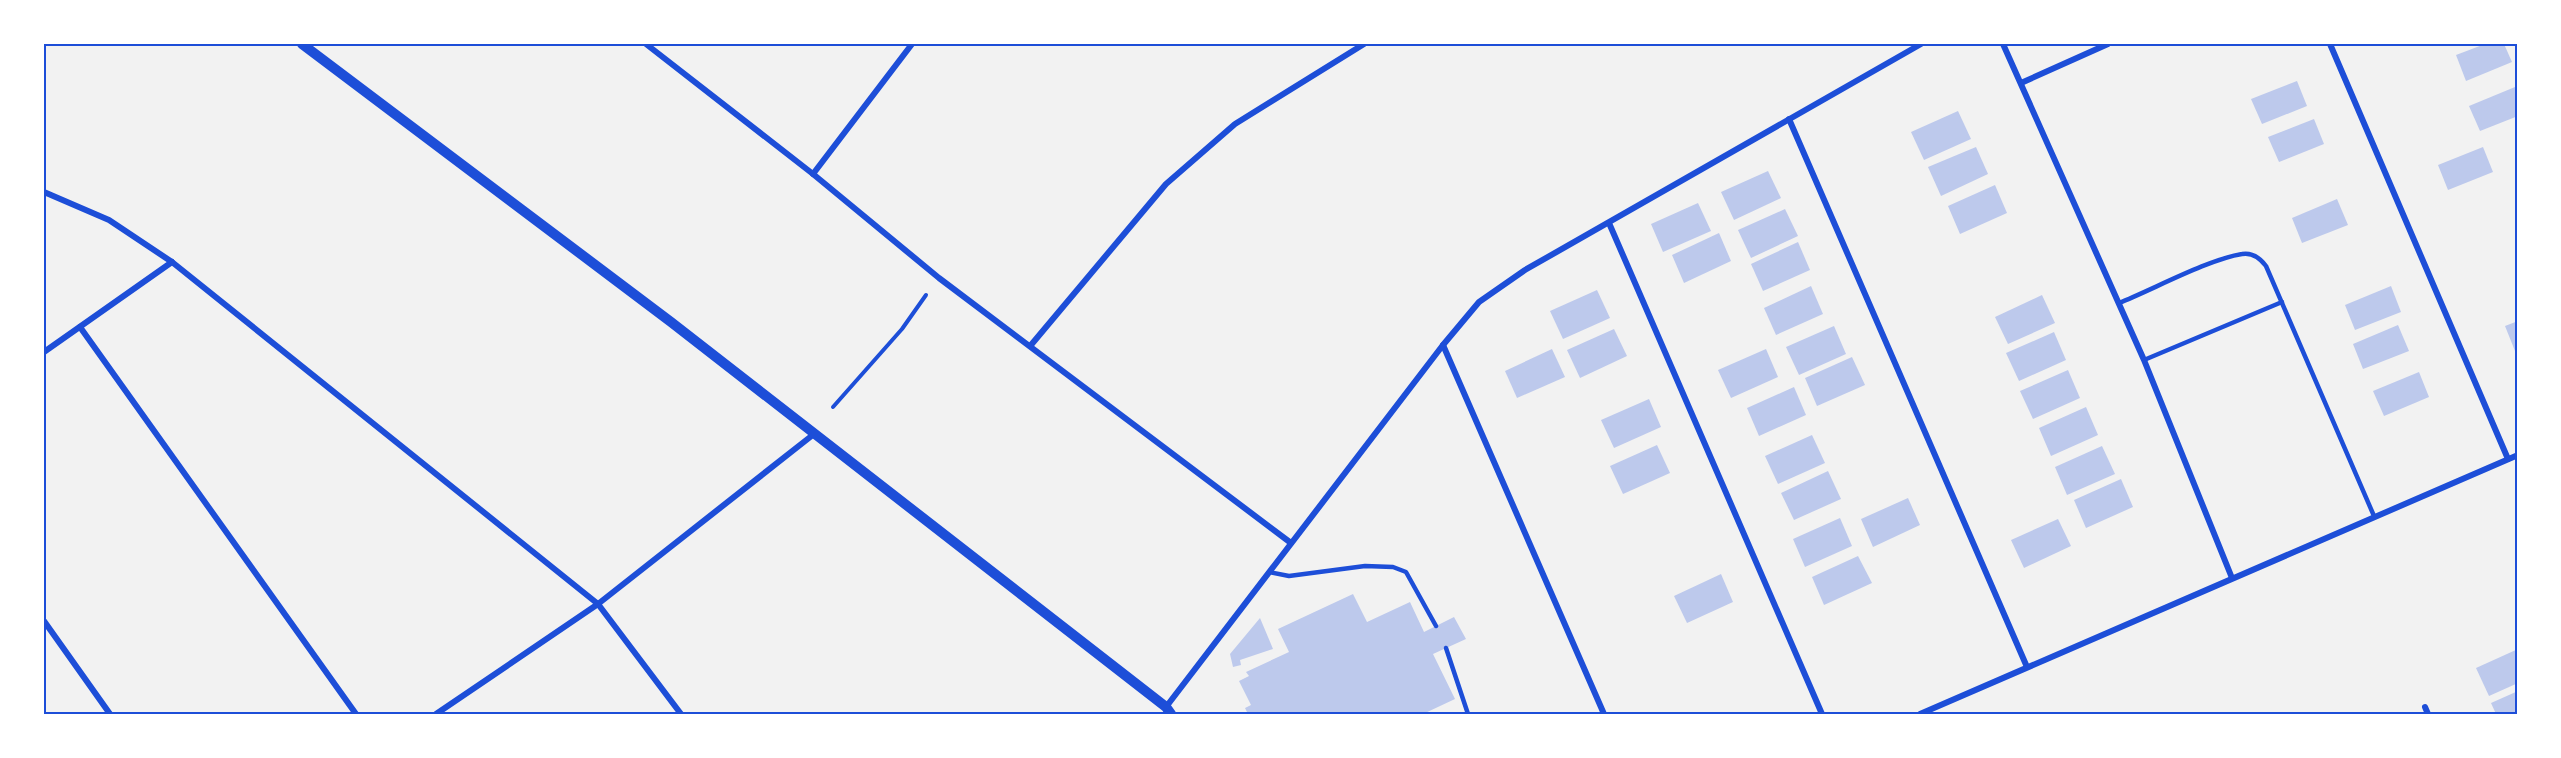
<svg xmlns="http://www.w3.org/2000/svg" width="2561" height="758" viewBox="0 0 2561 758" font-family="Merriweather,serif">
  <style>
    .building { fill: #bdc9ec }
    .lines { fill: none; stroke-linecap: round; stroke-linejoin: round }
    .path { stroke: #1d4ed8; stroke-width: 4 }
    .service { stroke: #1d4ed8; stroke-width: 4.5 }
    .minor { stroke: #1d4ed8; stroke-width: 6 }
    .tertiary { stroke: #1d4ed8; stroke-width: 10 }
    .neatline { fill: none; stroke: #1d4ed8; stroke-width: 2 }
  </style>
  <rect width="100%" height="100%" fill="#f2f2f2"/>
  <g class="building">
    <path d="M2485,44H2504L2512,62L2466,81L2456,55Z"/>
    <path d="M2297,81L2307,106L2262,124L2251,99Z"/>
    <path d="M2515,87L2518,116L2480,131L2469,106Z"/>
    <path d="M1958,111L1971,139L1924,160L1911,132Z"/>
    <path d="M2314,119L2324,144L2279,162L2268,137Z"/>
    <path d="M1976,147L1988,174L1941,196L1928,167Z"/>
    <path d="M2483,147L2493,172L2448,190L2438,165Z"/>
    <path d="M1768,171L1781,198L1734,220L1721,192Z"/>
    <path d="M1995,185L2007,213L1960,234L1948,206Z"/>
    <path d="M2337,199L2348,225L2302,243L2292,218Z"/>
    <path d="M1698,203L1711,231L1663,252L1651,224Z"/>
    <path d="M1785,209L1798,236L1751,258L1738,230Z"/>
    <path d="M1719,233L1731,261L1684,283L1672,255Z"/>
    <path d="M1798,242L1810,270L1763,291L1751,264Z"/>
    <path d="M1811,286L1823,314L1776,335L1764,308Z"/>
    <path d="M2391,286L2401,312L2355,330L2345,305Z"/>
    <path d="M1597,290L1610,318L1563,339L1550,311Z"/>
    <path d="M2042,295L2055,323L2008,344L1995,317Z"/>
    <path d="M2518,321V351H2515L2505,326Z"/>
    <path d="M2398,325L2409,351L2363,369L2353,344Z"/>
    <path d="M1834,326L1846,354L1799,375L1786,347Z"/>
    <path d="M1614,329L1627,356L1580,378L1567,350Z"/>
    <path d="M2054,332L2066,360L2019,381L2006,353Z"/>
    <path d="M1552,349L1565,377L1517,398L1505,371Z"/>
    <path d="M1766,349L1778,377L1731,398L1718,370Z"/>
    <path d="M1852,357L1865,385L1817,406L1805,378Z"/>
    <path d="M2068,370L2080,398L2033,419L2020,391Z"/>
    <path d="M2419,372L2429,397L2384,416L2373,391Z"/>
    <path d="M1794,387L1806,415L1759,436L1747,408Z"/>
    <path d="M1649,399L1661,427L1614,448L1601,420Z"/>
    <path d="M2086,407L2098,435L2051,456L2039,428Z"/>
    <path d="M1812,435L1825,463L1778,484L1765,456Z"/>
    <path d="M1657,445L1670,473L1623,494L1610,466Z"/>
    <path d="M2102,446L2115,474L2067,495L2055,467Z"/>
    <path d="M1828,471L1841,499L1794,520L1781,493Z"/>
    <path d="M2121,479L2133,507L2086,528L2074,500Z"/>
    <path d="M1908,498L1920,525L1873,547L1861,519Z"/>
    <path d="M1840,518L1852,546L1805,567L1793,539Z"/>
    <path d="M2058,519L2071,546L2024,568L2011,540Z"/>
    <path d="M1858,556L1872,583L1824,605L1812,577Z"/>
    <path d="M1721,574L1733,602L1687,623L1674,596Z"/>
    <path d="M1353,594L1367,622L1410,602L1424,632L1454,617L1466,639L1433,654L1455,699L1423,714H1248L1245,708L1251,705L1239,681L1249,676L1246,672L1289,652L1278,629Z"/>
    <path d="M1260,618L1273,649L1240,660L1241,665L1233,667L1230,654Z"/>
    <path d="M2518,649V683L2489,696L2476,668Z"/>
    <path d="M2518,691V714H2496L2491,703Z"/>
  </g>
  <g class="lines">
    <path class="path" d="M833,407L902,329L926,295"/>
    <g class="service">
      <path d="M2119,303C2152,290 2209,259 2242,254C2253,252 2260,258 2266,266L2374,516"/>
      <path d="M2144,360L2282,302"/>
      <path d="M1269,572L1289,576L1365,566L1393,567L1406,572L1436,626"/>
      <path d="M1446,648L1468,714"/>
    </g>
    <g class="minor">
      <path d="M646,44L813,174L939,278L1291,543"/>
      <path d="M2003,44L2144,360L2232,578"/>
      <path d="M2330,44L2508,459"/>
      <path d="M2021,83L2108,44"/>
      <path d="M1789,119L2027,667"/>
      <path d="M813,174L912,44"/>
      <path d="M44,192L109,220L172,262L598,604L681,714"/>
      <path d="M1609,223L1822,714"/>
      <path d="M80,327L356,714"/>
      <path d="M1031,345L1166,184L1235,124L1364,44"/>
      <path d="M1443,345L1604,714"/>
      <path d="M44,352L172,262"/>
      <path d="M44,621L110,714"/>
      <path d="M1166,707L1443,345L1479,302L1525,270L1921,44"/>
      <path d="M2425,707L2428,714"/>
      <path d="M436,714L598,604L814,434"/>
      <path d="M1920,714L2518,455"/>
    </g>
    <path class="tertiary" d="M302,44L671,322L1166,707L1171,714"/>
  </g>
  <rect width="2561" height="758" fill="none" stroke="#ffffff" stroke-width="90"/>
  <rect x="45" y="45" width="2471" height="668" class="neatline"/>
</svg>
